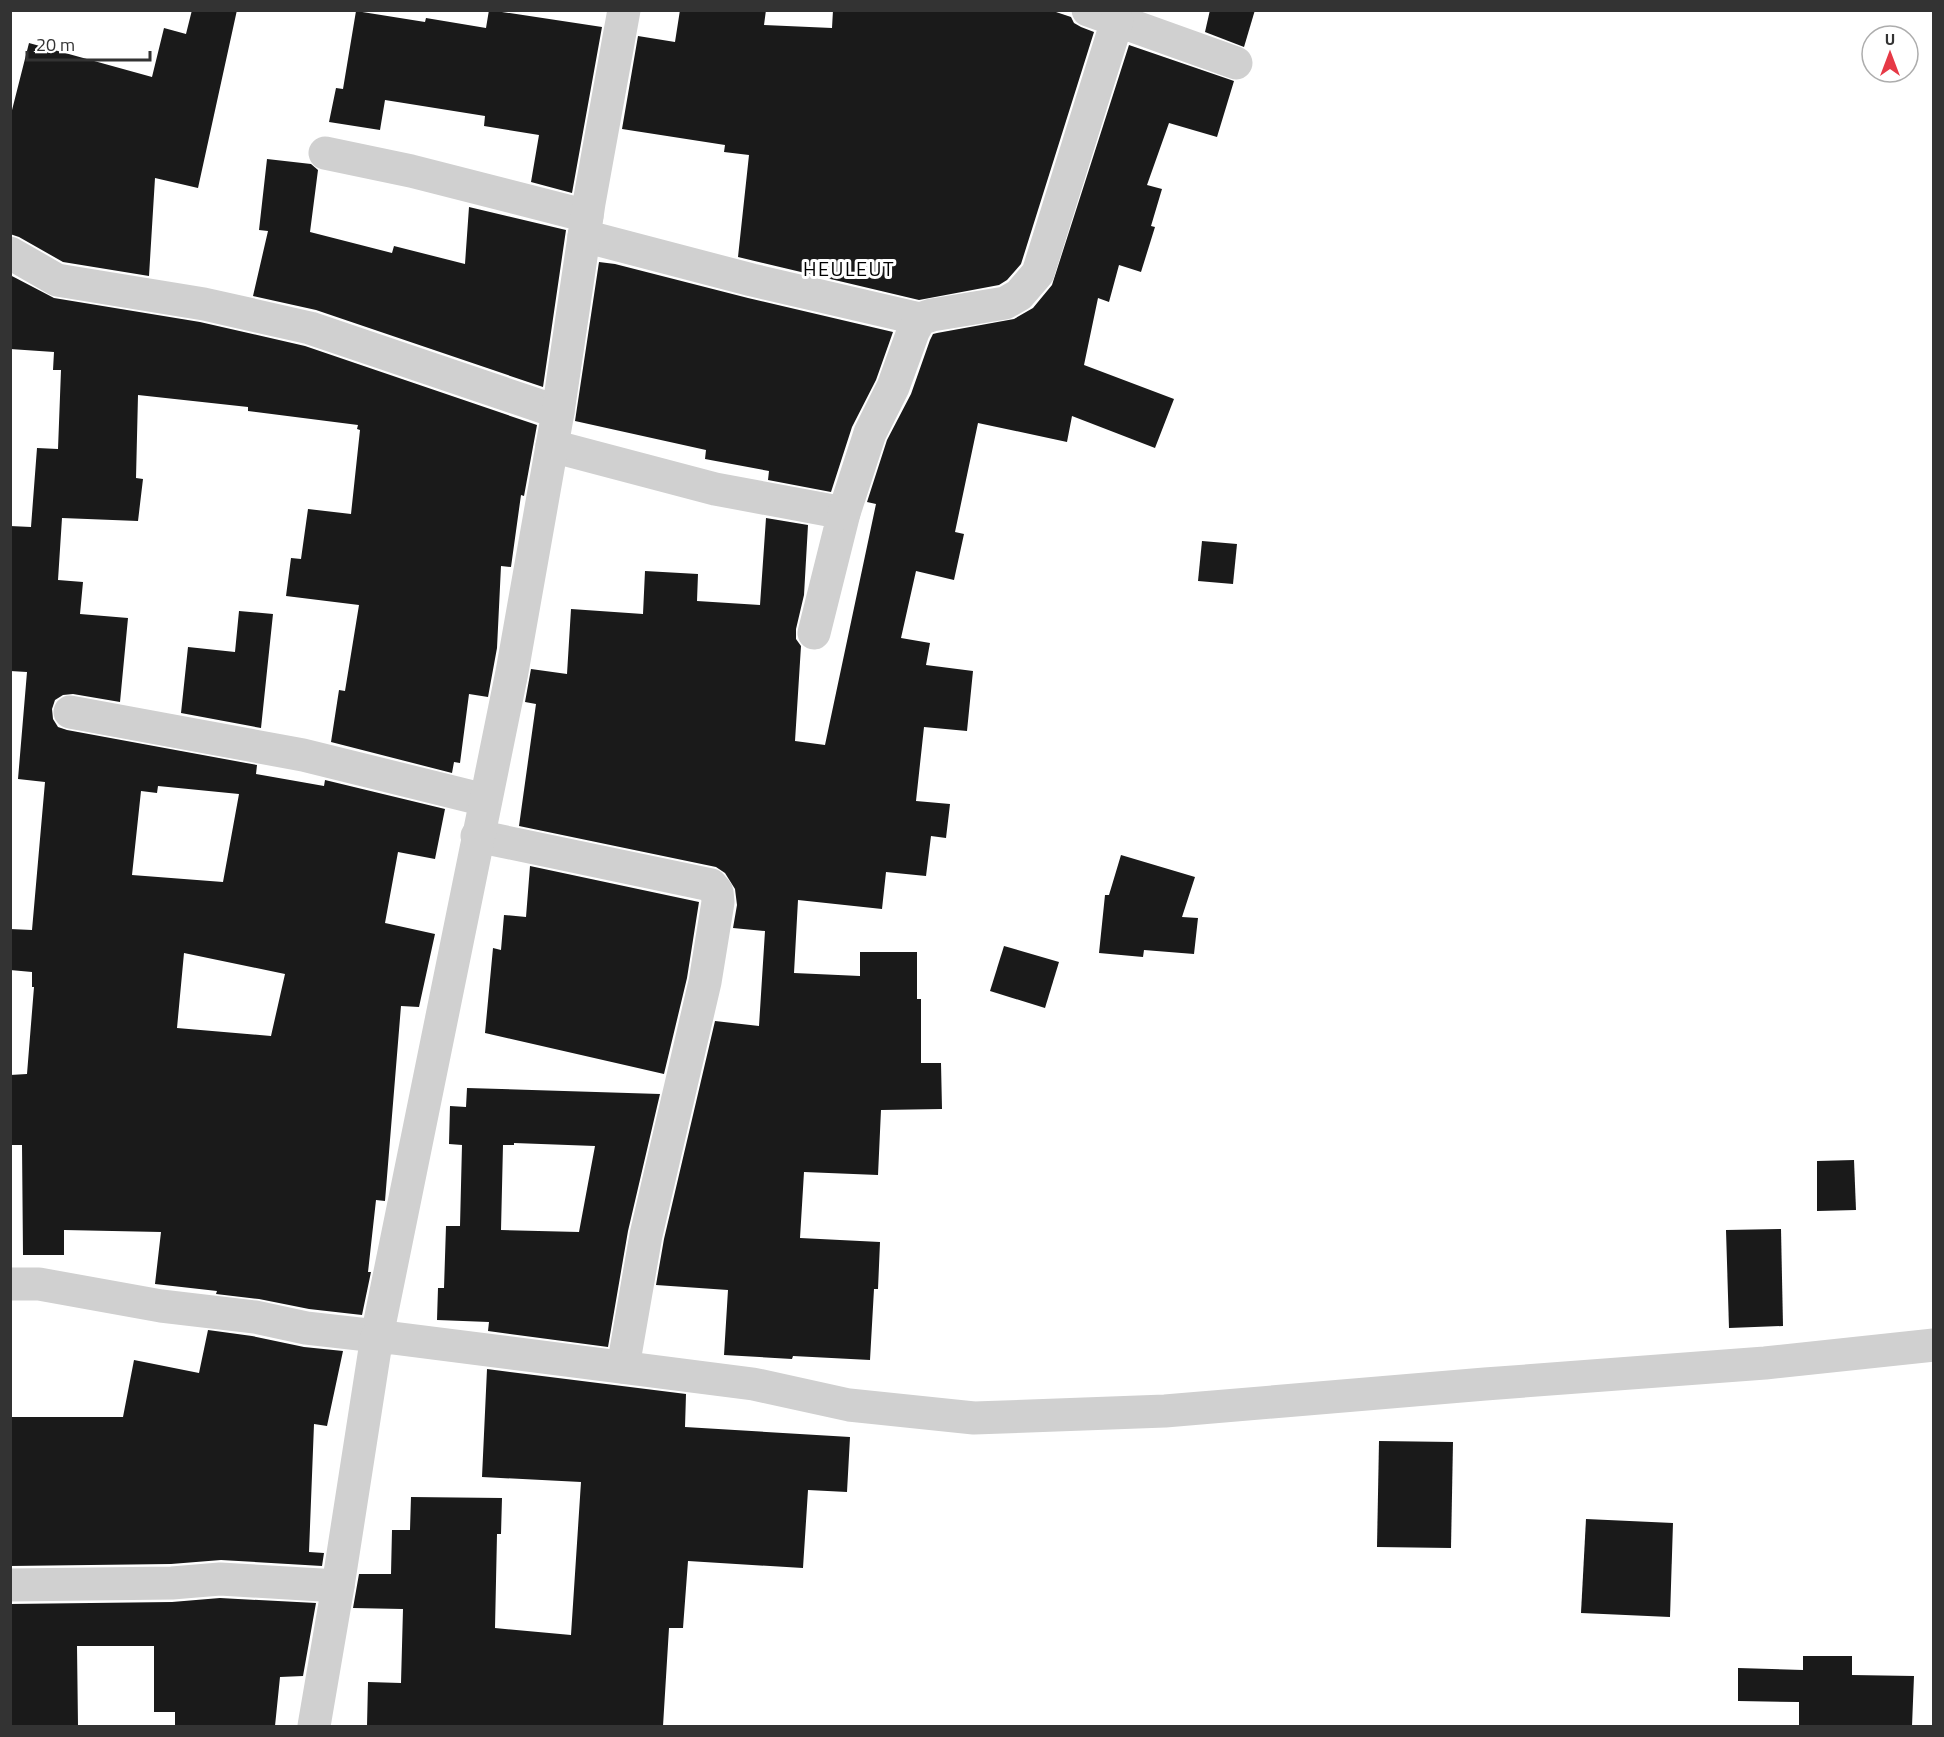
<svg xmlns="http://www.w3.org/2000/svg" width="1944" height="1737" viewBox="0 0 1944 1737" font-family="'Titillium Web',sans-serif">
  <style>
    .building { fill: #1a1a1a; fill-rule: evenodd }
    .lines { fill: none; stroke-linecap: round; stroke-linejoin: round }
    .minor { stroke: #d0d0d0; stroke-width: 33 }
    .labels { text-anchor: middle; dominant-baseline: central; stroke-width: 6; stroke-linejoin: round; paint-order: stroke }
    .quarter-label { font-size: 20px; letter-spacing: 1.5px; fill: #000; stroke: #fff }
  </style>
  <rect width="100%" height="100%" fill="#fff"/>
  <g class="building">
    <path d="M192,10H237L198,188L155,178L149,276L63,262L19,237L10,234V118L29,43L152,77L164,28L186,34Z"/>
    <path d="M489,10L602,27L572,193L531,182L539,135L484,126L485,116L385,100L380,130L329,122L336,88L343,89L356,11L425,22L426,18L486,28Z"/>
    <path d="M680,10H766L764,25L832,28L833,10H1050L1071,17L1074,23L1081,27L1094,32L1021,264L1007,280L999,285L919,300L738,257L749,155L724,152L725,145L622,129L638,36L675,42Z"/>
    <path d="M1210,10H1255L1244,47L1205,32Z"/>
    <path d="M1129,45L1234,81L1217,137L1169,123L1147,185L1162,189L1151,226L1155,227L1141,272L1119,265L1109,302L1098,298L1084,365L1174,399L1155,448L1072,416L1067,442L978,423L955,532L964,534L954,580L916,571L901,638L930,643L926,665L973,671L967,731L924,727L916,801L950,804L946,838L931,836L926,876L886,872L882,909L798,900L794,973L860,976V952H917V999H921V1063H941L942,1109L881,1110L878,1175L804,1172L800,1238L880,1242L878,1289H874L870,1360L793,1356L792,1359L724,1355L728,1290L656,1285L664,1239L715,1021L759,1026L765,931L733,928L737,905L735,889L725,873L716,867L519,826L536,704L525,702L531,669L567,674L571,609L643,614L645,571L698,574L697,601L760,605L766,518L808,525L804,595L796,629V639L801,646L795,741L825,745L876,504L867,502L887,440L911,394L930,340L933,334L937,333L1014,319L1033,308L1052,285Z"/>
    <path d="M267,159L311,164L318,170L310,232L392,253L394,246L465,264L469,207L566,230L543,387L316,310L253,296L268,231L259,230Z"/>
    <path d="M599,262L615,264L748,298L893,332L876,380L852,427L831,492L768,480L769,471L705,459L706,450L575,421Z"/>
    <path d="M10,275L54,298L200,322L305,346L537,425L524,496L521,495L511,567L501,566L497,648L488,697L469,694L460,763L454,762L452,773L331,742L339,690L345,691L359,605L286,596L291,558L301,559L308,509L351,514L360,430L357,429L358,425L248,411V407L138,395L136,478L143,479L138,521L62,518L58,580L83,582L80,614L128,618L120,702L73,694L63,695L55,700L52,709L53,719L58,727L67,730L257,765L256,774L324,786L325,780L445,809L435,859L398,852L385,923L435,934L419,1007L401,1006L385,1201L376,1200L368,1272H371L362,1315L309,1309L259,1299L216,1294L217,1291L155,1284L161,1232L64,1230V1255H23L22,1145H10V1075L27,1074L34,987H32V972L10,970V929L32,930L45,782L18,779L27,672L10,671V526L31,527L37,448L58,449L61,370H53L54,352L10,349ZM158,786L239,794L223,882L132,875L141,791L157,793ZM184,953L285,974L271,1036L177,1028Z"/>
    <path d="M1202,541L1237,544L1233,584L1198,581Z"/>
    <path d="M239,611L273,614L261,728L181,713L188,647L235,652Z"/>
    <path d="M1121,855L1195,877L1182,917L1198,918L1194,954L1144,950L1143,957L1099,953L1105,895H1109Z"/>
    <path d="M530,866L699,902L687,978L664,1074L485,1033L493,948L501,950L504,915L526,917Z"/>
    <path d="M1004,946L1059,962L1045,1008L990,991Z"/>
    <path d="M467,1088L660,1094L628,1231L608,1347L488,1331L489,1322L437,1320L438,1288H444L446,1226H460L462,1145L449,1144L450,1106L466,1107ZM514,1143L595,1146L579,1232L501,1230L503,1145H514Z"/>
    <path d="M1854,1160L1856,1210L1817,1211V1161Z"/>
    <path d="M1781,1229L1783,1326L1729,1328L1726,1230Z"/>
    <path d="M208,1330L252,1336L304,1347L343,1351L327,1426L314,1424L309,1552L324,1553L322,1566L221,1560L171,1564L10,1566V1417H123L134,1360L199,1373Z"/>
    <path d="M487,1369L686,1394L685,1427L850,1437L847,1492L808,1490L803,1568L688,1561L683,1628H669L663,1726H367L368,1682L401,1683L403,1609L353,1608L359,1574H391L392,1530H410L411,1497L502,1498L501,1534H497L495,1628L571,1635L581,1482L482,1477Z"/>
    <path d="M1379,1441L1453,1442L1451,1548L1377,1547Z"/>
    <path d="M1586,1519L1673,1523L1670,1617L1581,1613Z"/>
    <path d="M220,1598L316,1603L303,1676L280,1677L275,1726H175V1712H154V1646H77L78,1726H10V1604L172,1602Z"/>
    <path d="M1803,1656H1852V1675L1914,1676L1912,1726H1799V1702L1738,1701V1668L1803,1670Z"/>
  </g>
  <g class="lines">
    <g class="minor">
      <path d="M1088,10L1236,63"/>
      <path d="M325,153L411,171L587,216"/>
      <path d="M584,236L752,280L920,319"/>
      <path d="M10,253L57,280L204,304L310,328L558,412"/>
      <path d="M552,446L715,489L844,513L814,633"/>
      <path d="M844,513L870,433L893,387L913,332L920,319L932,315L1005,303L1019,295L1038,273L1117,21"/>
      <path d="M70,712L303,755L485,800"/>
      <path d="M477,836L711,885L717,892L718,902L705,982L646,1235L623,1367"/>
      <path d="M10,1284H39L161,1306L255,1317L306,1328L377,1336L512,672L558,412L589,203L624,10"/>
      <path d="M10,1585L172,1583L220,1579L338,1586"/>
      <path d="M314,1726L338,1586L377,1336L753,1384L849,1405L974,1418L1165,1411L1485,1384L1765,1363L1934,1345"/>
    </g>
  </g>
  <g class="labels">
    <g class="quarter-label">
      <text x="849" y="268">HEULEUT</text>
    </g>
  </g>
  <rect width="1944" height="1737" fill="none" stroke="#333333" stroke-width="24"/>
  <g transform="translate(1890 54)"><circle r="28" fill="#ffffff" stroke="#adadad" stroke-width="1.5"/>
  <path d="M0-4.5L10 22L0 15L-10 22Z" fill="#e63946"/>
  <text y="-9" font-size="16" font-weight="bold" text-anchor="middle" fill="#333333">U</text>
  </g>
  <path d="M27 51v9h123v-9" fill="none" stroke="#333333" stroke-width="3"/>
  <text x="36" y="51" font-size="18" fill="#333333" stroke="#ffffff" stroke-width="4.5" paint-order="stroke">20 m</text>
</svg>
